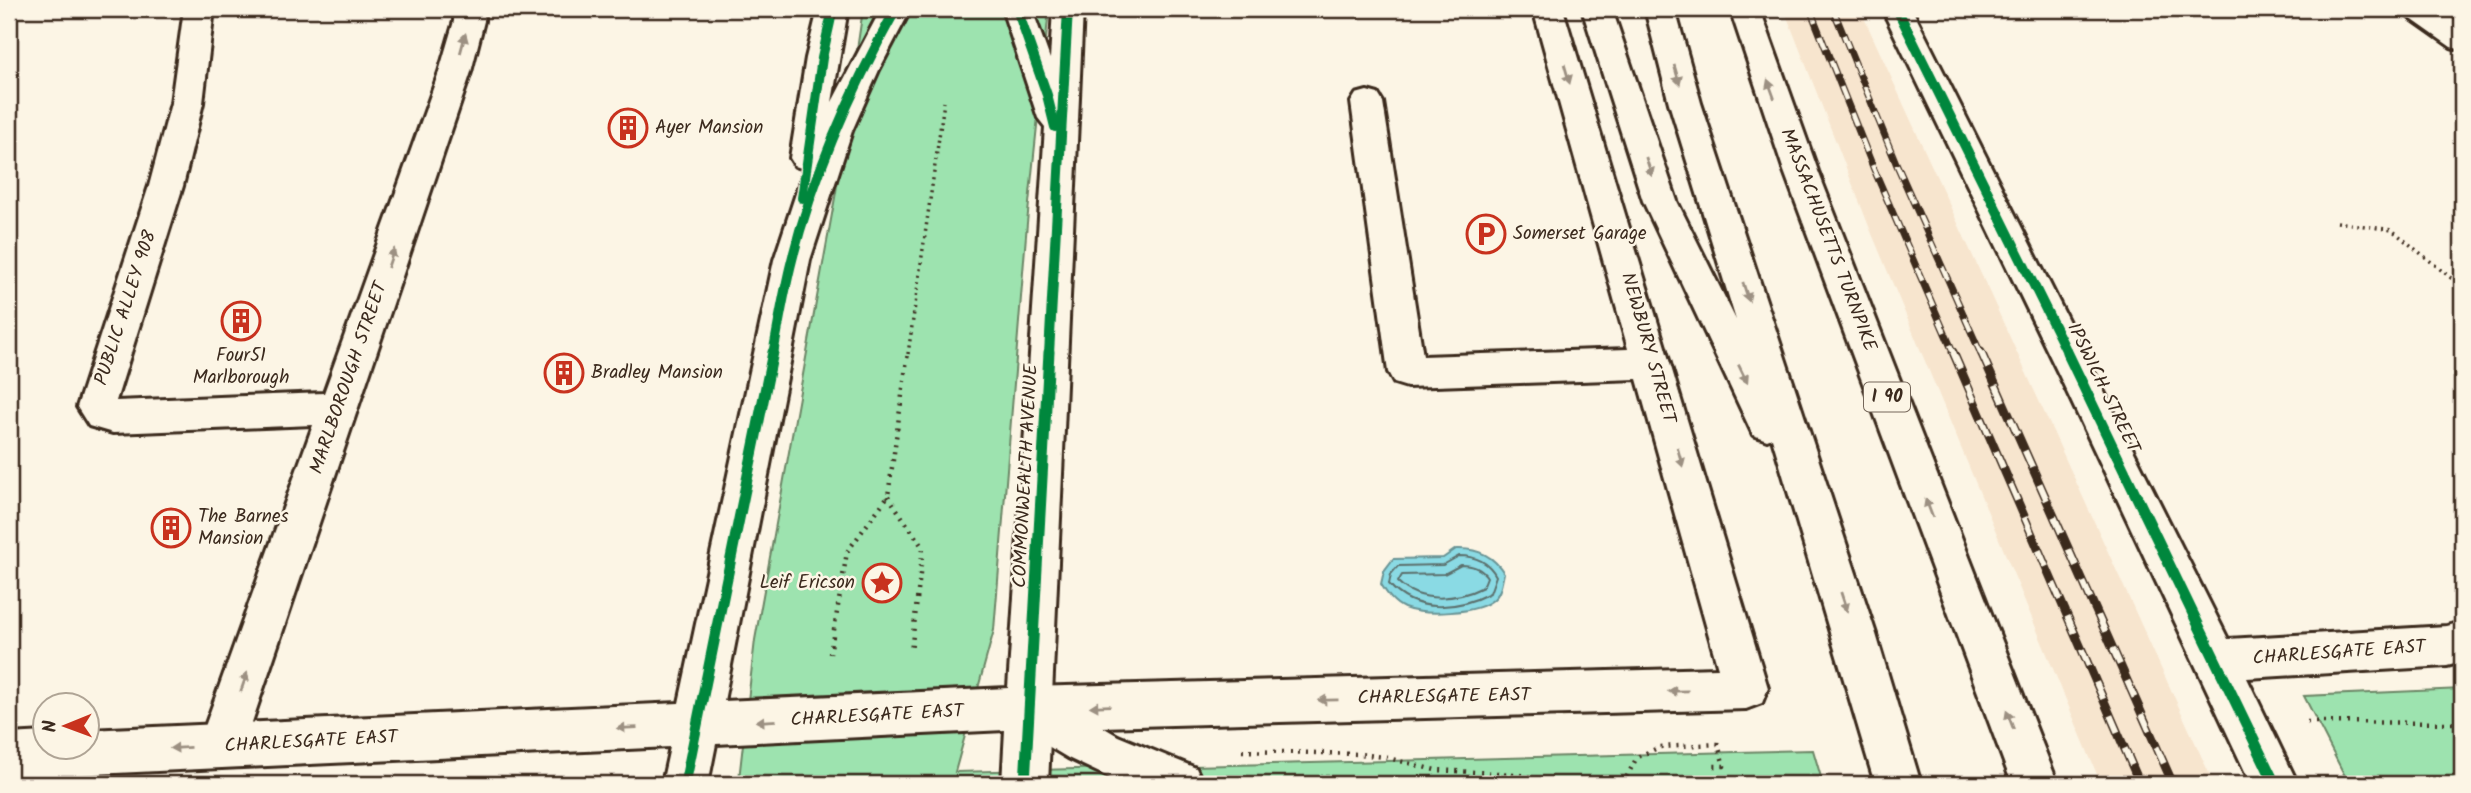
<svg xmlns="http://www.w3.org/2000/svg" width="2471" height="793" viewBox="0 0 2471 793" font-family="Kalam,sans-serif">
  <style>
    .built { fill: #f7e5ce }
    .green { fill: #9de3af; stroke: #6c8666; stroke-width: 2 }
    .water { fill: #8adae4; stroke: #6a9495; stroke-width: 2 }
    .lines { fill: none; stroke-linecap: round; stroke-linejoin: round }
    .shore { stroke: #5b706d; stroke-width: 2 }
    .minor-casing { stroke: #3b2a1e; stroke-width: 6 }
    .major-casing { stroke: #3b2a1e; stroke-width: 6 }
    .highway-casing { stroke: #3b2a1e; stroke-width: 6 }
    .path-far1 { stroke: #3b2a1e; stroke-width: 3.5; stroke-dasharray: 2 4.5; stroke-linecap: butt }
    .path { stroke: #3b2a1e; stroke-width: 4.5; stroke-dasharray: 2 6; stroke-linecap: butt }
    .minor { fill: #fcf5e5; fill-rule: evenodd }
    .major { fill: #fcf5e5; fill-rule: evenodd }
    .highway { fill: #fcf5e5; fill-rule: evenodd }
    .rail-far1-casing { stroke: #3b2a1e; stroke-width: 7 }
    .rail-casing { stroke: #3b2a1e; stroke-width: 9 }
    .rail-far1 { stroke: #fcf5e5; stroke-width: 4.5; stroke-dasharray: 14; stroke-linecap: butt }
    .rail { stroke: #fcf5e5; stroke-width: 6; stroke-dasharray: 18; stroke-linecap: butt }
    .cycleway-far1-casing { stroke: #fcf5e5; stroke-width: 13 }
    .cycleway-casing { stroke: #fcf5e5; stroke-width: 16 }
    .cycleway-far1 { stroke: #00873e; stroke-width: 10 }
    .cycleway { stroke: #00873e; stroke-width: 11 }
    .oneway { fill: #9c9082 }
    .labels { text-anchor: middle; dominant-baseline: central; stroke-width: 5; stroke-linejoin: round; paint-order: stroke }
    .shield { fill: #fcf5e5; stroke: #75675a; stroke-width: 2 }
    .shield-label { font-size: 18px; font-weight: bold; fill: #3b2a1e }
    .poi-label { font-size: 19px; fill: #3b2a1e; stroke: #fcf5e5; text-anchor: start }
    .street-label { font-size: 19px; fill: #3b2a1e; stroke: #fcf5e5 }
  </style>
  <rect width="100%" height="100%" fill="#fcf5e5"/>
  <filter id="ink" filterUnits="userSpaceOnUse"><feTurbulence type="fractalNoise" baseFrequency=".0143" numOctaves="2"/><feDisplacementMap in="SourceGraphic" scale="14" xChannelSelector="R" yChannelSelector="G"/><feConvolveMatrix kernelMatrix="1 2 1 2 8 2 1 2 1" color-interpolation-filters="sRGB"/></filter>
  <g filter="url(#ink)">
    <path class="built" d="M1784,9H1860L2214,784H2101L1870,229Z"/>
    <g class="green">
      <path d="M863,9H1049L1027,223L994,630L955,772L1813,750L1823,784H605L739,779L755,640L836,192Z"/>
      <path d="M2462,689V784H2349L2304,696Z"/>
    </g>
    <path class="water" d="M1456,549C1477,548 1493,555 1504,573C1502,582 1501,593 1494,599C1478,614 1424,616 1404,608C1393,603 1387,594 1381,584L1384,571L1393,559L1443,558Z"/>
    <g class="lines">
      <g class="shore">
        <path d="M1459,556C1475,556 1488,561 1496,576L1490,593C1457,610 1415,614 1389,584L1391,574L1398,566L1443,565Z"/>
        <path d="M1461,565C1472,565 1481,568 1487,577L1483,587C1457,600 1420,604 1398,582L1402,575L1444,574Z"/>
      </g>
      <defs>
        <g id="minor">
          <path d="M184,9H214L203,103L183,186L116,401L324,393L439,72L454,21V9H484V21L471,72L244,746L237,762L221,768L205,762L198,746L313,425L113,433L89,426L77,407L149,186L171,103Z"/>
          <path d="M1533,9H1563L1768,688L1762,703L1746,709L1030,729L1014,723L1007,708L1014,693L1030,687L1718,668L1637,379L1407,387L1394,383L1388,372L1351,102L1356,94L1367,91L1378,94L1383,102L1423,356L1628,349Z"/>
          <path d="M1882,9H1912L2228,639L2447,626L2462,622V662L2447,666L2247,678L2298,784H2251L2060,377Z"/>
        </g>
        <g id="major">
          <path d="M818,9H848L832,102L881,9H911L879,70L852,131L810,260L724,701L1008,688L1045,127L1038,118L1002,9H1032L1050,59L1053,9H1083L1048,784H1002L1005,730L716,744L708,784H662L670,747L9,778V734L46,732V748H88V730L679,703L774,260L804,169L795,166L790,158L806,58Z"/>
          <path d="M2403,9H2438L2462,25V50L2451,47L2407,16Z"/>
        </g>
        <g id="highway">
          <path d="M1582,9H1612L1677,201L1736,320L1669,103L1645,9H1675L1701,103L1876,634L1921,784H1875L1772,438L1767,440L1753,435L1643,201Z"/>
          <path d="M1730,9H1760L1818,171L2058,784H2012L1784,171Z"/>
          <path d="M1030,687L1046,693L1118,736L1196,768L1203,784H1123L1068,758L1033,737L1014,723L1007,708L1014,693Z"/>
        </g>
      </defs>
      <use href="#minor" class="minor-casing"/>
      <use href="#major" class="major-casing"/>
      <use href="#highway" class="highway-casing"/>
      <g class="path-far1">
        <path d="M2337,222L2392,230L2451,278L2462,282"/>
        <path d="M908,354L944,102"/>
      </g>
      <g class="path">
        <path d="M888,496L923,548L911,652"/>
        <path d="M830,654L847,552L888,496L908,352"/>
        <path d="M2307,722L2462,723"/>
        <path d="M1242,751L1360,754L1384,757L1435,770L1516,774L1563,784"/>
        <path d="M1623,784L1637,757L1660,747L1718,744L1724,766H1713"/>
      </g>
      <use href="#minor" class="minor"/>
      <use href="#major" class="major"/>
      <use href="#highway" class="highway"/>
      <defs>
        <g id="rail-far1">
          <path d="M1810,9L1873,167L1954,354"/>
          <path d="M1833,9L1896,163L1981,354"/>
        </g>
        <g id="rail">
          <path d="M1953,352L2140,784"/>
          <path d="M1981,352L2173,784"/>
        </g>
      </defs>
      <use href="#rail-far1" class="rail-far1-casing"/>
      <use href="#rail" class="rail-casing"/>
      <use href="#rail-far1" class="rail-far1"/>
      <use href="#rail" class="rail"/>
      <defs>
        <g id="cycleway-far1">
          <path d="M1017,9L1047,95L1055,127"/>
          <path d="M1897,9L2068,354"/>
          <path d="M802,198L822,58L833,9"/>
          <path d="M773,354C779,323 784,291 792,260C814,172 852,88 896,9"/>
          <path d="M1049,354L1068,9"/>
        </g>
        <g id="cycleway">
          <path d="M2067,352L2275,784"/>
          <path d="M685,784L773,352"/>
          <path d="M1025,784L1049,352"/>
        </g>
      </defs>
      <use href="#cycleway-far1" class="cycleway-far1-casing"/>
      <use href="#cycleway" class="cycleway-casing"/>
      <use href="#cycleway-far1" class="cycleway-far1"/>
      <use href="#cycleway" class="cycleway"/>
    </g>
    <defs><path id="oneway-solid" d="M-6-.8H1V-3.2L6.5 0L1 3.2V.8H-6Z" transform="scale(1.75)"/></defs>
    <g class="oneway">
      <use href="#oneway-solid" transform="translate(463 43) rotate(-75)"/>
      <use href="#oneway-solid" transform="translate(1567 74) rotate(74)"/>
      <use href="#oneway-solid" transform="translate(1677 75) rotate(74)"/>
      <use href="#oneway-solid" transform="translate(1771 89) rotate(-110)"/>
      <use href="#oneway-solid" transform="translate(1649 167) rotate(72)"/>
      <use href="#oneway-solid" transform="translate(391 258) rotate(-71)"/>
      <use href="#oneway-solid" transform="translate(1746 292) rotate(72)"/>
      <use href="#oneway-solid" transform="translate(1743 374) rotate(64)"/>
      <use href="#oneway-solid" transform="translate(1680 457) rotate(74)"/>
      <use href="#oneway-solid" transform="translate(1929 508) rotate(-111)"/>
      <use href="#oneway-solid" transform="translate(1844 602) rotate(72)"/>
      <use href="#oneway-solid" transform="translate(244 682) rotate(-71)"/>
      <use href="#oneway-solid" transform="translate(1678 691) rotate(179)"/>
      <use href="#oneway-solid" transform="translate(1328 700) rotate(179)"/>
      <use href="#oneway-solid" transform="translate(1100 706) rotate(178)"/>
      <use href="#oneway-solid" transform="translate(2010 720) rotate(-111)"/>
      <use href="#oneway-solid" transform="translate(766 721) rotate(177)"/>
      <use href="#oneway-solid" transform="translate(627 728) rotate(178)"/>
      <use href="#oneway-solid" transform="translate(180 748) rotate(177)"/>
    </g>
  </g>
  <defs>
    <symbol id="building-ring" viewBox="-11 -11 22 22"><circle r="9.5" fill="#fcf5e5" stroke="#c8321e" stroke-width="1.5"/><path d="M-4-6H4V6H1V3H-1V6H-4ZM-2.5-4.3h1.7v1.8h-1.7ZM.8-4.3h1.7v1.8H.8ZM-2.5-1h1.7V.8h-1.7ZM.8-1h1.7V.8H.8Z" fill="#c8321e"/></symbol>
    <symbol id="parking-ring" viewBox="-11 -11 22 22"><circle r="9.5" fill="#fcf5e5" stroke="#c8321e" stroke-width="1.5"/><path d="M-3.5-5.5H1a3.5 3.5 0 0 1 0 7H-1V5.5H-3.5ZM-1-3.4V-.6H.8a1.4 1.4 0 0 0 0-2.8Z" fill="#c8321e"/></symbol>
    <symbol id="sight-ring" viewBox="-11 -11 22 22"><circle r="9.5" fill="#fcf5e5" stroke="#c8321e" stroke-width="1.5"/><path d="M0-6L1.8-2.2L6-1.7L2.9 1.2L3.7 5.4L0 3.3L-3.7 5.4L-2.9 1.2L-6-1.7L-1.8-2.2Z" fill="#c8321e"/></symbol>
  </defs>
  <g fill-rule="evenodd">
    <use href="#building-ring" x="606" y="106" width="44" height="44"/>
    <use href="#parking-ring" x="1464" y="212" width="44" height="44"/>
    <use href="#building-ring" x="219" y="299" width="44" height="44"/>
    <use href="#building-ring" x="542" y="351" width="44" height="44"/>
    <use href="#building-ring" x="149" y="506" width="44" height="44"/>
    <use href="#sight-ring" x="860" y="561" width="44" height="44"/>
  </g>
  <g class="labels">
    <rect class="shield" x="1864" y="382.5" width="46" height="29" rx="5"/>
    <g class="shield-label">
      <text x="1887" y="397">I 90</text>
    </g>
    <g class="poi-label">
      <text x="655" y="128">Ayer Mansion</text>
      <text x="1513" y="234">Somerset Garage</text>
      <text x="241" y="356" text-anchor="middle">Four51<tspan x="241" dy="22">Marlborough</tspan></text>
      <text x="591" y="373">Bradley Mansion</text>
      <text x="198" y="517">The Barnes<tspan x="198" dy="22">Mansion</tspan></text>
      <text x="855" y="583" text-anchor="end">Leif Ericson</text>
    </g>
    <g class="street-label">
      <text transform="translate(1828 240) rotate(69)">MASSACHUSETTS TURNPIKE</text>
      <text transform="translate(126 308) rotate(-72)">PUBLIC ALLEY 908</text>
      <text transform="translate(1648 348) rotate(74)">NEWBURY STREET</text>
      <text transform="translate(349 378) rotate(-71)">MARLBOROUGH STREET</text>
      <text transform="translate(2103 388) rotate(64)">IPSWICH STREET</text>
      <text transform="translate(1026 476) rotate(-87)">COMMONWEALTH AVENUE</text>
      <text transform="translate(2339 653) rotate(-4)">CHARLESGATE EAST</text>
      <text transform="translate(1444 697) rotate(-1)">CHARLESGATE EAST</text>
      <text transform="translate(877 716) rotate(-3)">CHARLESGATE EAST</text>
      <text transform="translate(311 742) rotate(-3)">CHARLESGATE EAST</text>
    </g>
  </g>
  <rect width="2471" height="793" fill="none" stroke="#fcf5e5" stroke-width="35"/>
  <rect x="18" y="18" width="2436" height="758" fill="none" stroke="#3b2a1e" stroke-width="2.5" filter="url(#ink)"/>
  <g transform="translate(66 726) rotate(269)"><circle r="33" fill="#fcf5e5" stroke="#afa495" stroke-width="2"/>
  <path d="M0-5L12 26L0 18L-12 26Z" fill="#c8321e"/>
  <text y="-10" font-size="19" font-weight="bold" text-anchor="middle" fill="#3b2a1e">N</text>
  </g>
</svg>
